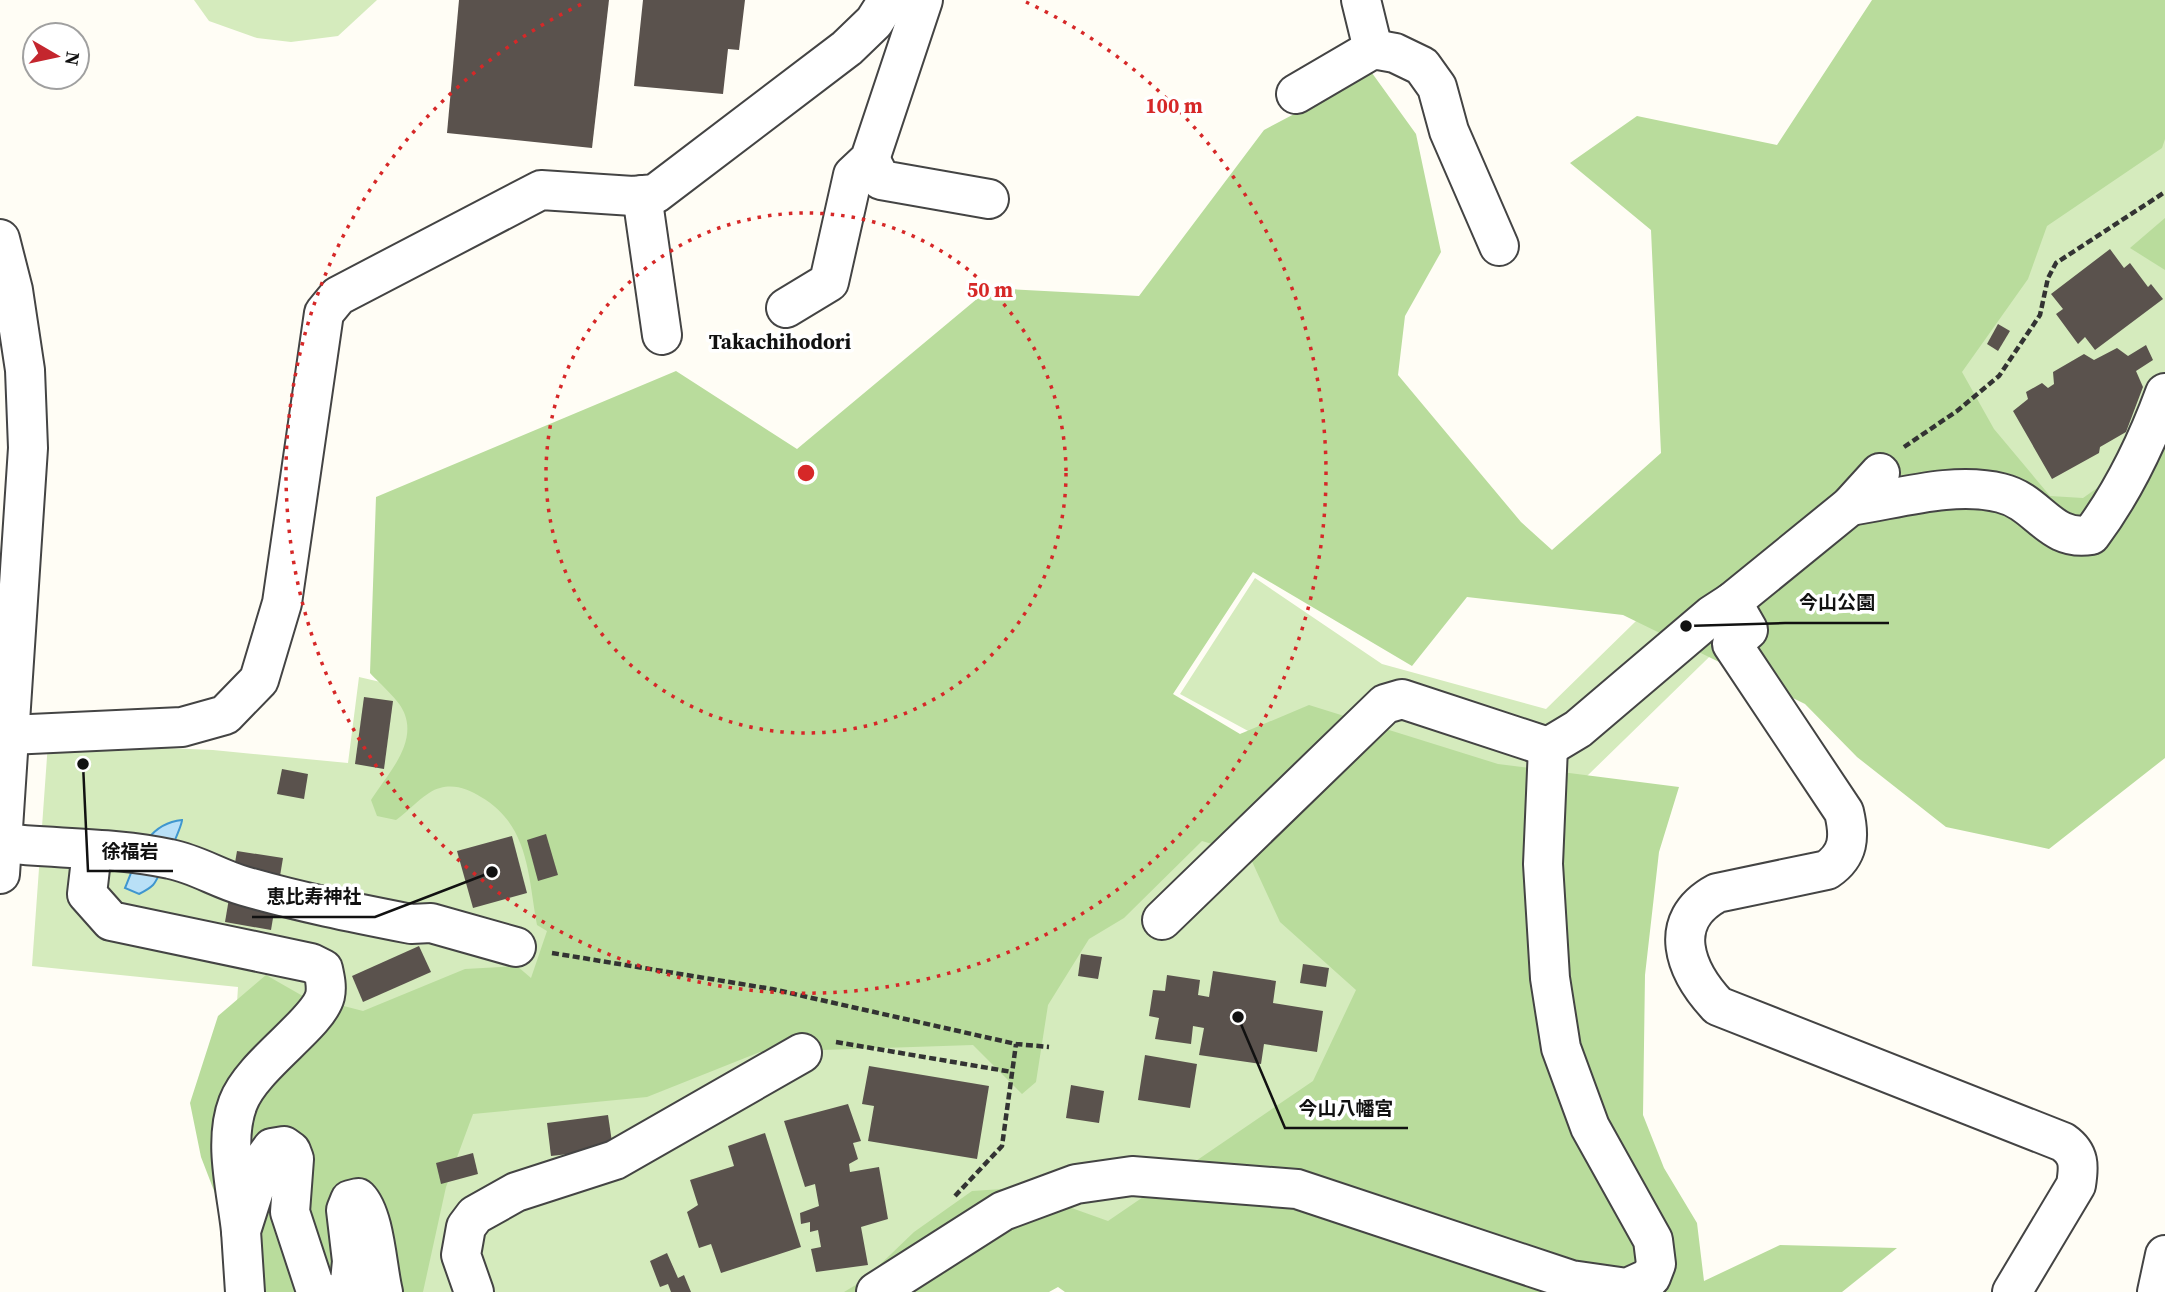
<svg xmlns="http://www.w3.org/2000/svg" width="2165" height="1292" viewBox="0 0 2165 1292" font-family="'Source Serif 4','Noto Sans JP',serif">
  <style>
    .green { fill: #d5ebbd }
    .forest { fill: #b9dc9c }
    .water { fill: #b9e0f7; stroke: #3f96cf; stroke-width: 2 }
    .building { fill: #5a524d }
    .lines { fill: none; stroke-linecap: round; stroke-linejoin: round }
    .minor-casing { stroke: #444; stroke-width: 42 }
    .path { stroke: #333; stroke-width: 4.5; stroke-dasharray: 7 3.5; stroke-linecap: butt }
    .minor { stroke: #fff; stroke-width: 38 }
    .ring { fill: none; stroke: #d62828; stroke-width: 3.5; stroke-dasharray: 3.5 7 }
    .labels { text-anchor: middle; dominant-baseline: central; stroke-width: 7; stroke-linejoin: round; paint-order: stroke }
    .quarter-label { font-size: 21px; font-weight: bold; fill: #111; stroke: #fff }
    .centre { fill: #d62828; stroke: #fff; stroke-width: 3.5 }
    .ring-label { font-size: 21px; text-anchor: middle; font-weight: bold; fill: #d62828; stroke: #fff; stroke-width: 7; stroke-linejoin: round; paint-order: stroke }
    .leader { fill: none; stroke: #111; stroke-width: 2.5 }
    .callout-dot { fill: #111; stroke: #fff; stroke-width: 2.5 }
    .callout-label { font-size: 19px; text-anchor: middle; font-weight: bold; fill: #111; stroke: #fff; stroke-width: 7; stroke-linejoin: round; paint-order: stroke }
  </style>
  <rect width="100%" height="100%" fill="#fffdf5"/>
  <g class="green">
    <path d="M194,0H377L338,36L291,42L257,38L209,21Z"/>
    <path d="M2165,26V488L1779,589L1586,777L1267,1241L988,1292H260L227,1163L238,987L32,966L48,743L213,750L348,763L359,677L479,705L691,845L1250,732L1180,694L1255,578L1382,664L1546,709L1857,405Z"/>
  </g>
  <g class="forest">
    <path d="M1872,0H2165V139L2162,148L2047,226L2028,279L1962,372L1994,429L2050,496L2083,498L2151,450L2165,430V758L2049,849L1946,827L1857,757L1805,704L1623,615L1467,597L1412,666L1253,572L1173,694L1240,734L1309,705L1498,764L1679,787L1659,852L1645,975L1643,1115L1664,1168L1697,1223L1704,1281L1780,1245L1897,1248L1842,1292H1065L1058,1287L1049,1292H844L864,1280L914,1232L972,1191L1047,1186L1066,1206L1108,1221L1313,1081L1356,990L1280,922L1249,855L1202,841L1124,918L1089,939L1048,1005L1036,1082L1022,1094L973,1045L760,1052L647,1097L473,1114L446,1187L423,1292H253L201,1157L190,1103L218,1016L266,975L301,995L363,1011L465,969L517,966L531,978L547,931L537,925C528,875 529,825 481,797C468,789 455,784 440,788C426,791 409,811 396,820L377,816L371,800C386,776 416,746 405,715C401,701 380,684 370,673L376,497L676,371L797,449L990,288L1139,296L1264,130L1372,73L1416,134L1441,252L1405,316L1398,375L1521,522L1552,550L1661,453L1651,230L1570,163L1637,116L1777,145Z"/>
    <path d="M2165,218V270L2130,248Z"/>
  </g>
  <path class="water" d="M182,820C182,826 158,880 153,885C149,889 143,892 139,894L125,888C138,857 145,824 182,820Z"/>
  <g class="building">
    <path d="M459,0H609L592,148L447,133Z"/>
    <path d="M643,0H745L739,50L728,49L723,94L634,86Z"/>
    <path d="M2110,249L2124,268L2130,263L2148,287L2151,284L2163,299L2095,350L2085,337L2078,344L2056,314L2063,309L2051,294Z"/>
    <path d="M1998,324L2010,331L1998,351L1987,344Z"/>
    <path d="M2146,345L2153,360L2136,371L2143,387L2126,432L2100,447L2099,453L2052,479L2013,411L2028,399L2026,392L2042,383L2048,388L2054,384L2053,372L2084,354L2094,360L2117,348L2128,356Z"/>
    <path d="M364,697L393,701L384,769L355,764Z"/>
    <path d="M282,769L308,774L304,799L277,794Z"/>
    <path d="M546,834L558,875L538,881L527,840Z"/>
    <path d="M512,836L527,893L473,908L457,851Z"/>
    <path d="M237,851L283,858L271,930L225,922Z"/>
    <path d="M419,946L431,972L363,1002L352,976Z"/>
    <path d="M1081,954L1102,957L1098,979L1078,976Z"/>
    <path d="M1303,964L1329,968L1326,987L1300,983Z"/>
    <path d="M1213,971L1276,981L1273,1003L1323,1011L1317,1052L1264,1044L1261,1064L1199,1055L1204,1028L1193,1026L1191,1044L1155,1039L1159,1018L1149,1016L1153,990L1165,991L1167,975L1200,980L1198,995L1209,997Z"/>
    <path d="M1145,1055L1197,1064L1190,1108L1138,1100Z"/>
    <path d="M869,1066L989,1086L977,1159L868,1141L874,1106L862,1104Z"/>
    <path d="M1071,1085L1104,1091L1099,1123L1066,1118Z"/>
    <path d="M848,1104L861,1141L853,1143L858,1159L849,1164L850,1172L879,1167L888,1219L861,1227L868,1265L816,1272L811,1249L821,1247L818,1230L810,1232V1222L801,1224L800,1213L819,1206L815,1184L805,1187L784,1121Z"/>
    <path d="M608,1115L613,1149L551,1156L547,1123Z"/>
    <path d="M765,1133L801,1247L721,1273L711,1244L699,1248L687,1212L698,1205L690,1180L734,1166L728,1146Z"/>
    <path d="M473,1153L478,1174L441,1184L436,1163Z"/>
    <path d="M667,1253L678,1278L684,1275L691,1292H671L668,1284L660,1287L650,1261Z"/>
  </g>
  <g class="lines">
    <defs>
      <g id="minor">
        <path d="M1361,0L1373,49"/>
        <path d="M1296,94L1373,49L1395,53L1422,66L1437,87L1449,131L1499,246"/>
        <path d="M870,159L881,180L989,199"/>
        <path d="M642,195L662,335"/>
        <path d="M0,239L13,290L25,370L28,448L0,874"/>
        <path d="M786,308L829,282L853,175L870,159L923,0"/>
        <path d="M1850,506C1897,499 1954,481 2001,493C2039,502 2049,542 2091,535C2123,492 2147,442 2165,393"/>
        <path d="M1732,602L1748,630L1732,644L1844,812C1850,837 1849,855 1827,870L1717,893C1665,921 1685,971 1718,1006L2063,1142C2080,1154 2079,1166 2076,1185L2012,1292"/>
        <path d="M9,735L182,727L225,715L259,680L282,603L324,313L338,296L541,190L633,196L655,194L847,48L874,22L888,0"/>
        <path d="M0,843C56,849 115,847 170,859C196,864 219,879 244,886C299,902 355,913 411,924L431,923L516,947"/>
        <path d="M92,851L87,894L111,921L311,963L323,969C325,978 327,987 325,996C318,1024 252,1065 238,1103C223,1142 237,1192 241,1231"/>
        <path d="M1162,920L1385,704L1402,699L1548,747L1578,729L1712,615L1732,602L1850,506L1880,473"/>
        <path d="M245,1292L241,1231L264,1159L272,1148L284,1146L291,1151L294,1159L290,1212L314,1285L322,1292"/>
        <path d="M349,1292L352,1261L346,1210L350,1200L358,1198C375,1215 377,1268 383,1292"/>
        <path d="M474,1292L461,1255L466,1227L475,1215L516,1192L615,1160L802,1053"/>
        <path d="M876,1292L1003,1211L1076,1184L1132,1176L1297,1189L1571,1280L1627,1288L1651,1277L1656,1264L1653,1240L1590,1127L1561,1048L1550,978L1543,864L1548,747"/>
        <path d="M2157,1292L2165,1255"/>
      </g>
    </defs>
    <use href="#minor" class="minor-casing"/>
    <g class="path">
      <path d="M1904,447L1957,411L1999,376L2040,315L2048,278L2056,263L2165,192"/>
      <path d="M552,953L772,989L1016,1044L1049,1047"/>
      <path d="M836,1042L1012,1072"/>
      <path d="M955,1196L1002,1146L1016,1044"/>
    </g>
    <use href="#minor" class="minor"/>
  </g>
  <g class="ring">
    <circle cx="806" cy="473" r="260"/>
    <path d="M1026 2A520 520 0 1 1 586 2"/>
  </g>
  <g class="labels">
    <g class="quarter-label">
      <text x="780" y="341">Takachihodori</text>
    </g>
  </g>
  <circle cx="806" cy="473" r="10" class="centre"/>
  <g class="ring-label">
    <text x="1174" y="113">100 m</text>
    <text x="990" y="297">50 m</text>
  </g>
  <path class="leader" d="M1686 626L1785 623H1889M83 764L88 871H173M492 872L375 917H252M1238 1017L1285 1128H1408"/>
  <g class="callout-dot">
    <circle cx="1686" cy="626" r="7"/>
    <circle cx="83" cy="764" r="7"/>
    <circle cx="492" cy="872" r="7"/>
    <circle cx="1238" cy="1017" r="7"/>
  </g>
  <g class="callout-label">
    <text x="1837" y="609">今山公園</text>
    <text x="130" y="858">徐福岩</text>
    <text x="314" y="903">恵比寿神社</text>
    <text x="1346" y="1115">今山八幡宮</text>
  </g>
  <g transform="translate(56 56) rotate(99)"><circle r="33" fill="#ffffff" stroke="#a0a0a0" stroke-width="2"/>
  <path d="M0-5L12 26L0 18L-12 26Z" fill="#c4262e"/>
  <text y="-10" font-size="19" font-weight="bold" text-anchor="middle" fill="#111111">N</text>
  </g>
</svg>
